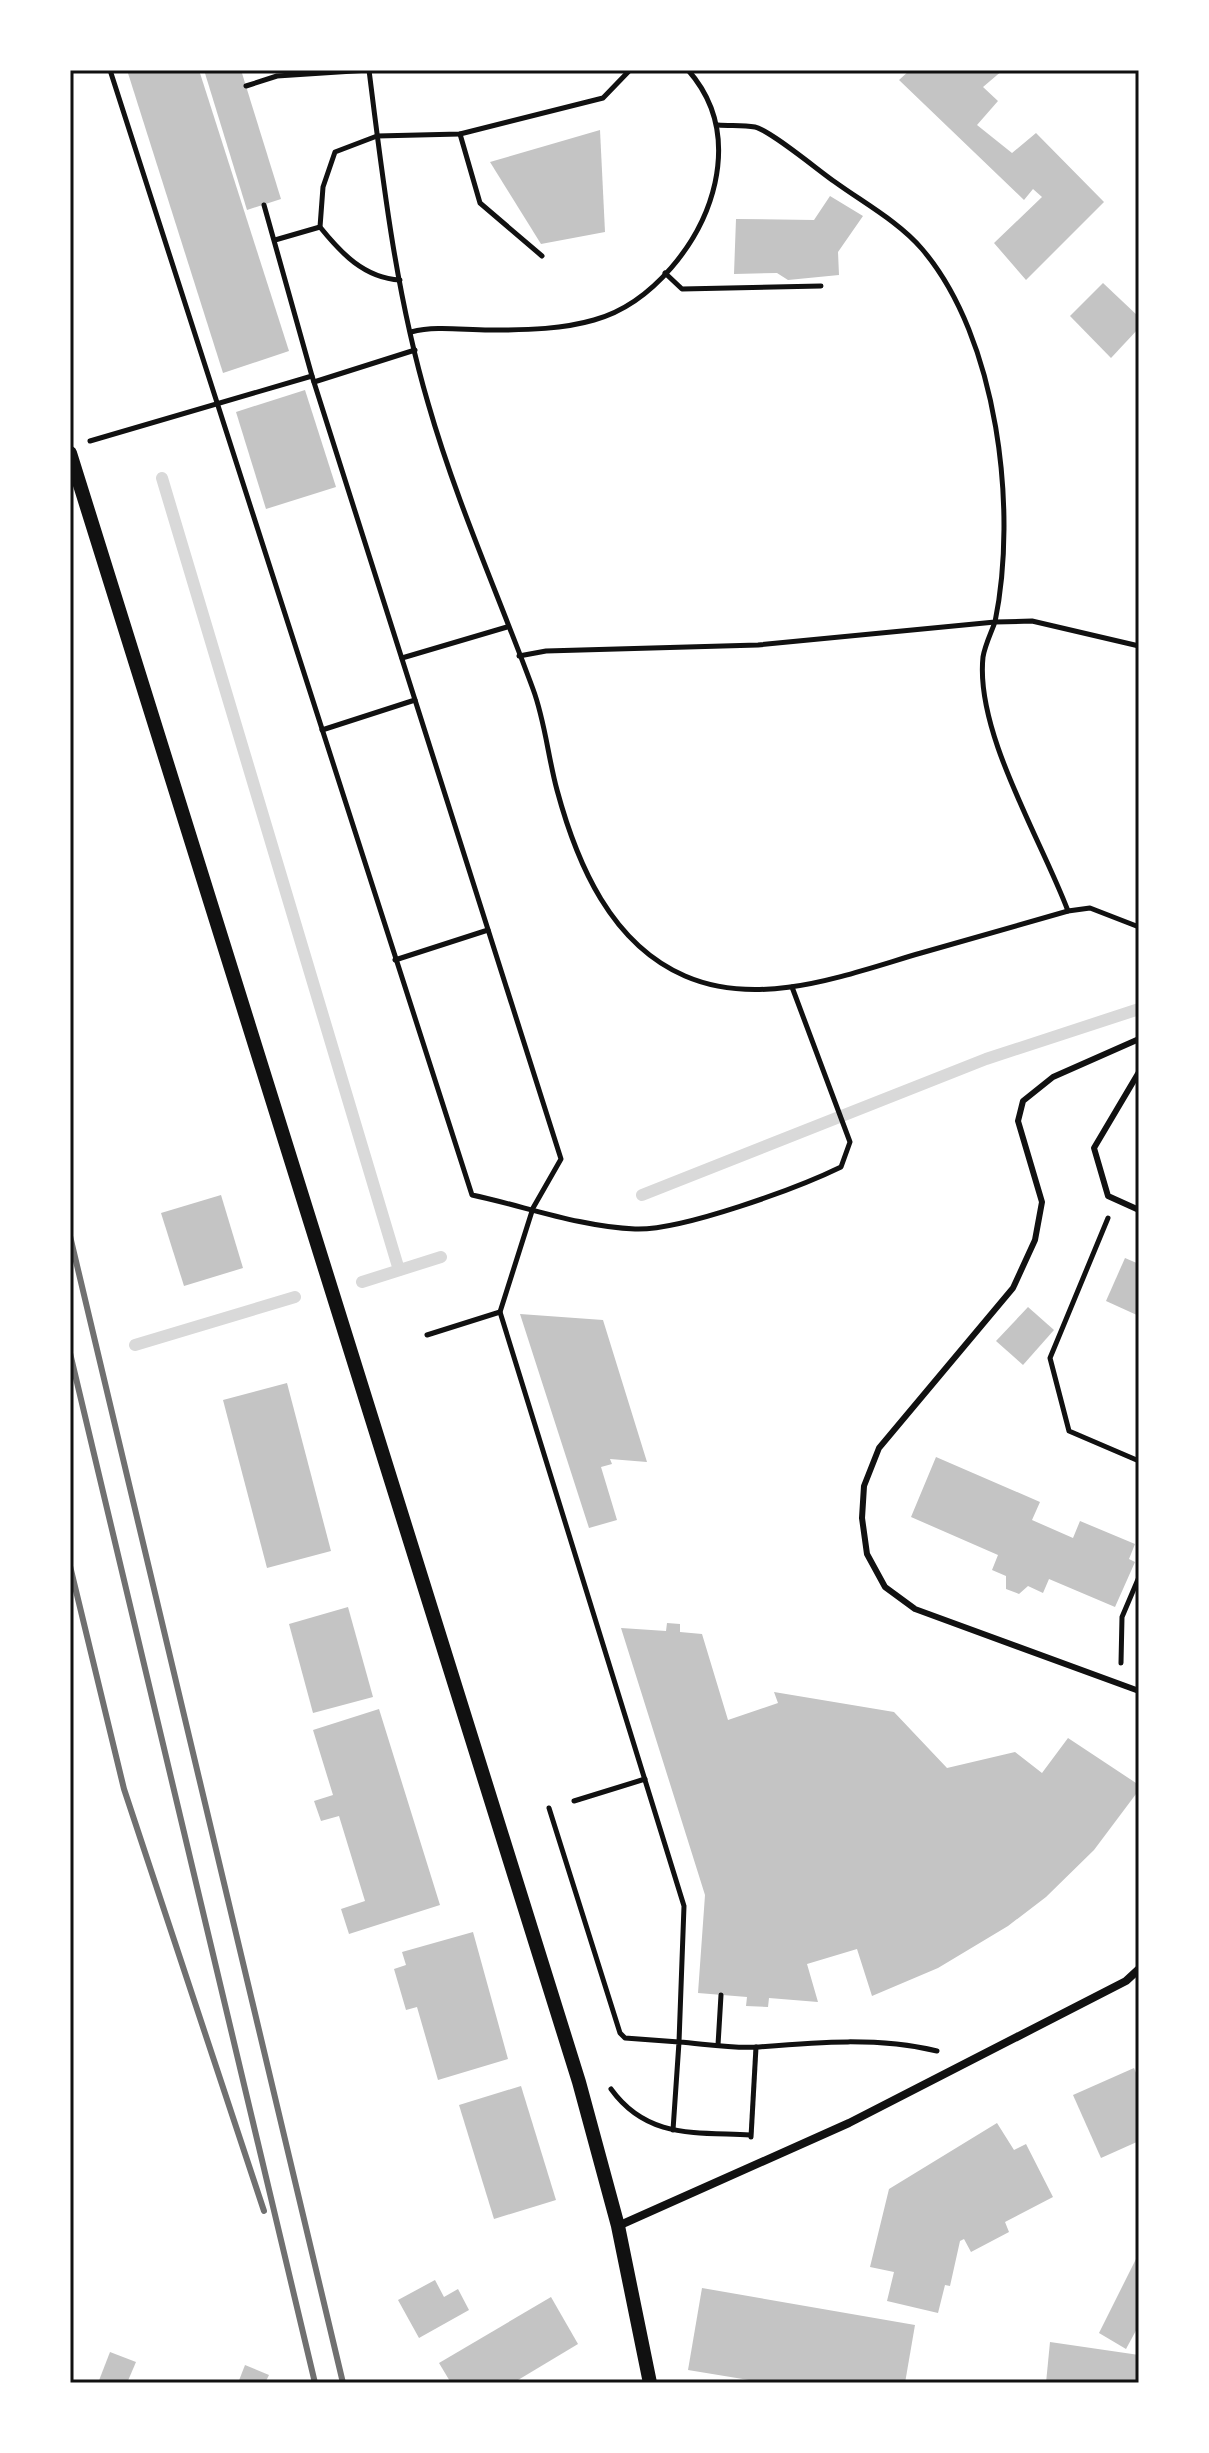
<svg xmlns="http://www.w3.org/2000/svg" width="1209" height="2453" viewBox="0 0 1209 2453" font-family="Ubuntu,sans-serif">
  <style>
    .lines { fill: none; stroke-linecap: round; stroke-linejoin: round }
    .stream { stroke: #d9d9d9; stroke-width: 12 }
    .building { fill: #c4c4c4 }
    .path { stroke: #111; stroke-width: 5 }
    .service { stroke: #111; stroke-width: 6 }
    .minor { stroke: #111; stroke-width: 8 }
    .tertiary { stroke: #111; stroke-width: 14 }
    .rail { stroke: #707070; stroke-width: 6 }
    .neatline { fill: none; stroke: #111; stroke-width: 3 }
  </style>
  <rect width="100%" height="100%" fill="#fff"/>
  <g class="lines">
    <g class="stream">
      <path d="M162,478L399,1270"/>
      <path d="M642,1195L986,1059L1139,1009"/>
      <path d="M362,1282L441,1257"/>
      <path d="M135,1345L295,1297"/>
    </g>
  </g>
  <g class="building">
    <path d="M127,70H199L289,351L223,373Z"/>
    <path d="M204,70H241L281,199L247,210Z"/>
    <path d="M910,70H1003L983,87L998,101L977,125L1012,153L1036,133L1104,202L1026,280L994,243L1042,197L1033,189L1024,200L899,80Z"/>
    <path d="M600,130L605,232L541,244L490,162Z"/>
    <path d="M830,196L863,216L838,252L839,275L788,280L777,273L734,274L736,219L814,220Z"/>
    <path d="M1103,283L1139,317V328L1111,358L1070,316Z"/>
    <path d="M305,390L336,487L266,509L236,412Z"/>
    <path d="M221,1195L243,1268L184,1286L161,1213Z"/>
    <path d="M1125,1258L1139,1264V1316L1106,1301Z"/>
    <path d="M1028,1307L1054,1330L1023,1365L996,1341Z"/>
    <path d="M520,1314L603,1320L647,1462L610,1459L612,1464L601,1467L617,1520L589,1528Z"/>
    <path d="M287,1383L331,1551L267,1568L223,1400Z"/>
    <path d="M936,1457L1040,1502L1032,1520L1073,1538L1080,1521L1135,1544L1129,1559L1135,1562L1115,1607L1049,1579L1043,1593L1028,1586L1019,1594L1006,1589V1576L992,1570L998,1555L911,1517Z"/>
    <path d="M348,1607L373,1697L313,1713L289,1624Z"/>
    <path d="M667,1623L680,1624V1632L702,1634L728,1720L778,1703L774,1692L894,1712L947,1768L1015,1752L1042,1773L1068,1738L1139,1785V1790L1094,1850L1046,1897L1008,1926L938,1968L872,1996L857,1949L807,1964L818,2002L769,1998L768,2007L746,2006L747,1997L698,1993L705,1895L621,1628L666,1631Z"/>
    <path d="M379,1709L440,1905L349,1934L341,1909L365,1901L339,1816L321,1821L314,1801L333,1795L313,1730Z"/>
    <path d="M473,1932L508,2059L438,2080L417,2007L406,2010L394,1969L406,1965L402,1952Z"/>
    <path d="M1134,2068L1139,2080V2141L1101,2158L1073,2095Z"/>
    <path d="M521,2086L556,2200L494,2219L459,2105Z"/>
    <path d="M997,2123L1014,2150L1026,2144L1053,2197L1005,2222L1009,2232L971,2252L964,2239L960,2241L950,2286L945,2285L938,2313L887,2301L894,2272L870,2267L889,2189Z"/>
    <path d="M1139,2253V2325L1126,2349L1099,2333Z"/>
    <path d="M435,2280L444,2297L458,2289L469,2310L419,2338L398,2300Z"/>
    <path d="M702,2288L915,2325L905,2383H767L688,2370Z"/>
    <path d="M551,2297L578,2344L513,2383H451L439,2363Z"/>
    <path d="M1050,2342L1139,2355V2383H1046Z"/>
    <path d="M110,2352L136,2362L127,2383H98Z"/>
    <path d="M245,2365L269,2375L265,2383H238Z"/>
  </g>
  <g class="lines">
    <g class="path">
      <path d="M110,70L472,1195C524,1206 581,1227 635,1229C681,1231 798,1188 841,1167L850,1142L792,987"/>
      <path d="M369,70C383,182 396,294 428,403C456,501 498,594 533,689C545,721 548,757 557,790C577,864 611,944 685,976C761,1009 848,974 921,953C970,939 1019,925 1068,911L1090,908L1139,927"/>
      <path d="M246,86L277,76L369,70"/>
      <path d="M460,134L480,203L542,256"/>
      <path d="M264,205L312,376L561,1159L533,1208L500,1312L684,1906L679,2042C705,2044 733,2049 759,2047C817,2042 879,2037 937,2051"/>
      <path d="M275,240L320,227"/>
      <path d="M665,273L682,289L821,286"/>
      <path d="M400,280C364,278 341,253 320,227L323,187L335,152L377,136L460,134L603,98L630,70"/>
      <path d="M411,332C439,325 467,331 496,330C528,330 563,329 594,320C652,304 702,242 715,183C724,141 717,103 688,70"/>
      <path d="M314,382L415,350"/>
      <path d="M90,441L312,376"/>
      <path d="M519,656L546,651L758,645L995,622C1018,510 998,338 922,249C899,222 864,203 835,182C819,171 770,130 755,127C743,125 730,126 718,125"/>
      <path d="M402,658L507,627"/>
      <path d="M322,730L415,700"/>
      <path d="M1068,911C1041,839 975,732 983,657C985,645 991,633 995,622L1032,621L1139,646"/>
      <path d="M395,960L488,930"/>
      <path d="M1108,1218L1050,1358L1069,1431L1139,1461"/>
      <path d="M427,1335L500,1312"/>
      <path d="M1121,1663L1122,1617L1139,1577"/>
      <path d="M574,1801L645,1779"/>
      <path d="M549,1808L620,2033L625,2038L679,2042L673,2130"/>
      <path d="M718,2045L721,1995"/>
      <path d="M611,2089C647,2139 695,2132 750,2135"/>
      <path d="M751,2137L756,2047"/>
    </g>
    <g class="service">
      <path d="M1139,1039L1053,1077L1023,1101L1018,1121L1042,1202L1035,1240L1013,1288L879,1448L864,1486L862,1518L867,1554L885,1587L915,1609L1139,1691"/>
      <path d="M1139,1072L1094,1148L1108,1196L1139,1210"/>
    </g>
    <path class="minor" d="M618,2226L849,2123L1126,1981L1139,1969"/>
    <path class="tertiary" d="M70,453L579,2082L618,2226L650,2383"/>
    <g class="rail">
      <path d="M70,1236L343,2383"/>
      <path d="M70,1353L315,2383"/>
      <path d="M70,1566L124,1789L264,2211"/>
    </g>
  </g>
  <rect width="1209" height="2453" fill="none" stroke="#ffffff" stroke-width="144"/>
  <rect x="72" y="72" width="1065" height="2309" class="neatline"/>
</svg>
